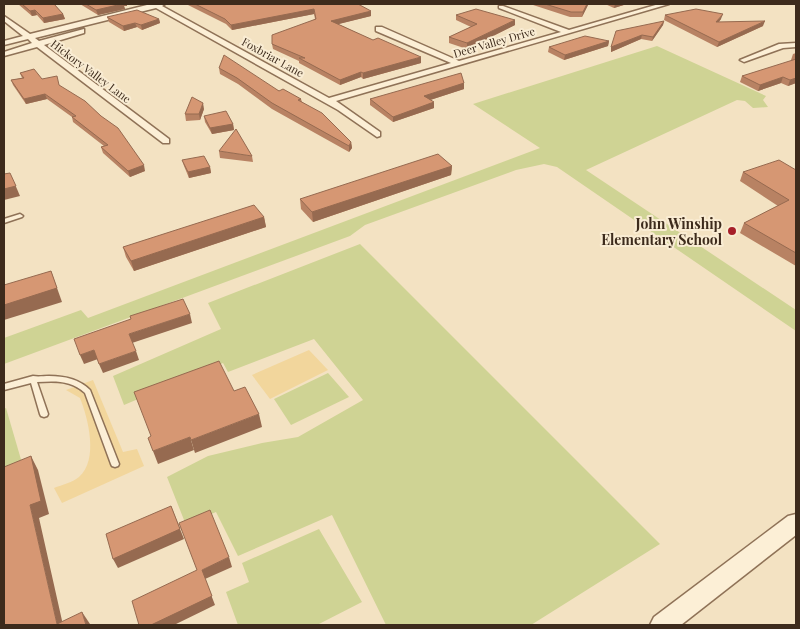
<svg xmlns="http://www.w3.org/2000/svg" width="800" height="629" viewBox="0 0 800 629" font-family="'Playfair Display',serif">
  <style>
    .green { fill: #cfd394 }
    .sand { fill: #f2d69c }
    .lines { fill: none; stroke-linecap: round; stroke-linejoin: round }
    .service-casing { stroke: #8f7257; stroke-width: 3 }
    .minor-casing { stroke: #8f7257; stroke-width: 3 }
    .tertiary-casing { stroke: #8f7257; stroke-width: 3 }
    .service { fill: #fcefd6; fill-rule: evenodd }
    .minor { fill: #fcefd6; fill-rule: evenodd }
    .tertiary { fill: #fcefd6; fill-rule: evenodd }
    .wall { fill: #b88263 }
    .shaded-wall { fill: #966a50 }
    .building { fill: #d69773; stroke: #966a50 }
    .poi-dot { fill: #a61f28; stroke: #f9ecd3; stroke-width: 2 }
    .labels { text-anchor: middle; dominant-baseline: central; stroke-width: 4; stroke-linejoin: round; paint-order: stroke }
    .far-street-label { font-size: 11px; fill: #3d2b1c; stroke: #f9ecd3 }
    .poi-label { font-size: 14px; font-weight: bold; fill: #3d2b1c; stroke: #f9ecd3; text-anchor: end }
  </style>
  <rect width="100%" height="100%" fill="#f3e2c2"/>
  <g class="green">
    <path d="M657,46L766,96L763,100L768,107L753,108L745,101L737,100L586,170L796,310V331L557,167L544,164L516,170L365,225L350,236L4,364V338L81,310L88,318L540,148L473,104Z"/>
    <path d="M360,244L660,544L531,625H386L332,515L238,556L216,512L186,525L167,477L208,456L262,443L298,437L363,400L314,339L228,372L223,363L124,405L113,376L221,329L208,303Z"/>
    <path d="M328,373L349,397L291,425L274,399Z"/>
    <path d="M6,408L22,463L4,471V409Z"/>
    <path d="M319,529L362,602L317,625H238L226,592L249,582L242,563Z"/>
  </g>
  <g class="sand">
    <path d="M309,350L328,370L270,399L252,375Z"/>
    <path d="M93,380L123,452L137,449L144,466L62,503L54,488C62,485 73,482 79,477C99,460 88,418 80,398L66,390Z"/>
  </g>
  <g class="lines">
    <defs>
      <g id="service">
        <path d="M20,214L23,216L22,217L4,223V219Z"/>
        <path d="M33,376C38,377 44,376 49,376C65,376 79,379 90,390L119,464L118,466L115,467L112,466L111,464L85,393C71,380 56,381 37,382L48,414L47,416L44,417L41,416L40,414L31,383L4,390V384Z"/>
      </g>
      <g id="minor">
        <path d="M151,4H165L162,6L329,98L451,63L376,31V27H382L459,61L561,32L499,8V6H503L569,30L659,4H669L336,101L380,132V136L377,137L338,110L156,8L35,38L39,41L84,29V33L44,45L169,139V143H163L37,47L4,56V52L32,43L28,39L4,45V41L23,36L4,21V16L30,34Z"/>
        <path d="M796,43V47L783,48L744,62L740,60L779,44Z"/>
      </g>
      <path id="tertiary" d="M796,514V535L681,625H650L654,617L788,516Z"/>
    </defs>
    <use href="#service" class="service-casing"/>
    <use href="#minor" class="minor-casing"/>
    <use href="#tertiary" class="tertiary-casing"/>
    <use href="#service" class="service"/>
    <use href="#minor" class="minor"/>
    <use href="#tertiary" class="tertiary"/>
  </g>
  <g class="wall">
    <path d="M18,4H54L63,14L65,19L44,23L37,15L32,16Z"/>
    <path d="M80,4H127V6H124L125,9L98,15Z"/>
    <path d="M186,4H358L371,16L338,24L421,63L363,79L361,77L340,85L299,63V61L273,49L272,44L315,19L314,14L232,30L226,24Z"/>
    <path d="M530,4H591L588,5L582,17H570Z"/>
    <path d="M605,4H627L614,8Z"/>
    <path d="M456,15L515,20V25L467,49L449,43V37L471,27L456,20Z"/>
    <path d="M665,15L721,19L719,22L763,26L717,47L664,20Z"/>
    <path d="M107,17L159,19L160,23L142,30L137,27L124,31L109,22Z"/>
    <path d="M664,21L663,25L652,41L641,39L611,52V47Z"/>
    <path d="M609,41L608,46L564,60L548,52L549,47Z"/>
    <path d="M796,53V83L788,86L781,83L758,91L740,82L742,76L792,61L791,60L793,54Z"/>
    <path d="M219,68L301,99L302,102L351,142L352,148L349,152L272,109L238,84L220,74Z"/>
    <path d="M20,73L42,79L60,86L145,171L130,177L103,153L101,147L104,146L73,122L72,117L47,99L26,104L13,85L11,80L22,78Z"/>
    <path d="M464,83V89L430,100L434,108L393,122L370,105V99Z"/>
    <path d="M204,109L200,120L186,121L185,114Z"/>
    <path d="M204,116L233,124L234,130L212,134L205,122Z"/>
    <path d="M219,151L252,156L253,162L220,158Z"/>
    <path d="M182,160L210,167L211,173L189,178L184,166Z"/>
    <path d="M452,166L451,175L313,222L301,209L300,199Z"/>
    <path d="M796,170V266L740,233L744,223L778,206L740,181L743,172Z"/>
    <path d="M264,217L266,227L134,271L126,257L123,247Z"/>
  </g>
  <g class="shaded-wall">
    <path d="M121,4H127V6H124L125,9L98,15L96,10Z"/>
    <path d="M587,4H591L588,5L582,17L583,12Z"/>
    <path d="M615,4H627L614,8Z"/>
    <path d="M314,9V14L232,30L231,25Z"/>
    <path d="M35,10L37,15L32,16L30,11Z"/>
    <path d="M371,11V16L331,26V21Z"/>
    <path d="M63,14L65,19L44,23L43,18Z"/>
    <path d="M723,14L721,19L714,27L716,22Z"/>
    <path d="M159,19L160,23L142,30L141,25Z"/>
    <path d="M515,20V25L467,49V43Z"/>
    <path d="M664,21L663,25L652,41L653,37Z"/>
    <path d="M765,21L763,26L717,47L719,42Z"/>
    <path d="M135,23L137,27L124,31L123,26Z"/>
    <path d="M642,35L641,39L611,52V47Z"/>
    <path d="M609,41L608,46L564,60L565,55Z"/>
    <path d="M421,57V63L363,79V73Z"/>
    <path d="M361,72V77L340,85V80Z"/>
    <path d="M783,77L781,83L758,91L760,85Z"/>
    <path d="M796,78V83L788,86L790,80Z"/>
    <path d="M464,83V89L424,102V96Z"/>
    <path d="M45,94L47,99L26,104L24,99Z"/>
    <path d="M434,102V108L393,122V117Z"/>
    <path d="M203,103L204,109L200,120L199,114Z"/>
    <path d="M233,124L234,130L212,134L210,128Z"/>
    <path d="M351,142L352,148L349,152V146Z"/>
    <path d="M144,165L145,171L130,177L128,171Z"/>
    <path d="M452,166L451,175L313,222L312,212Z"/>
    <path d="M210,167L211,173L189,178L188,172Z"/>
    <path d="M14,182L20,196L4,200V189Z"/>
    <path d="M264,217L266,227L134,271L131,261Z"/>
    <path d="M51,271L62,302L4,320V305Z"/>
    <path d="M190,314L192,323L132,343L129,334Z"/>
    <path d="M94,350L98,359L84,364L80,355Z"/>
    <path d="M136,351L139,360L103,373L99,364Z"/>
    <path d="M259,414L262,427L195,453L191,440Z"/>
    <path d="M190,437L194,450L158,464L153,451Z"/>
    <path d="M31,456L38,470L49,514L39,518L63,625L57,624L30,505Z"/>
    <path d="M171,506L184,539L118,568L113,559Z"/>
    <path d="M229,557L232,567L205,579L215,605L174,625H151L202,570Z"/>
    <path d="M82,612L90,624V625H86Z"/>
  </g>
  <g class="building">
    <path d="M22,4H54L63,14L43,18L35,10L30,11Z"/>
    <path d="M86,4H122L96,10Z"/>
    <path d="M195,4H358L371,11L331,21L373,40L378,38L421,57L363,73L361,72L340,80L299,58H305L272,44V35L316,19L314,9L231,25L225,19Z"/>
    <path d="M545,4H587L583,12H571Z"/>
    <path d="M476,9L515,20L467,43L449,37L477,24L456,15Z"/>
    <path d="M696,9L723,14L716,22L765,21L719,42L665,15Z"/>
    <path d="M137,10L159,19L141,25L135,23L123,26L107,17Z"/>
    <path d="M664,21L653,37L642,35L611,47L616,31Z"/>
    <path d="M585,36L609,41L565,55L549,47Z"/>
    <path d="M224,55L279,91L283,89L301,99L298,100L322,113L351,142L349,146L272,103L237,78L219,68Z"/>
    <path d="M796,59V78L790,80L783,77L760,85L742,76Z"/>
    <path d="M34,69L42,79L57,76L59,85L85,101L101,116L118,128L144,165L128,171L101,147L108,145L72,117L76,116L45,94L24,99L11,80L24,78L20,73Z"/>
    <path d="M461,73L464,83L424,96L434,102L393,117L370,99Z"/>
    <path d="M192,97L203,103L199,114H185Z"/>
    <path d="M226,111L233,124L210,128L204,116Z"/>
    <path d="M236,129L252,156L219,151Z"/>
    <path d="M438,154L452,166L312,212L300,199Z"/>
    <path d="M204,156L210,167L188,172L182,160Z"/>
    <path d="M779,160L796,170V253L744,223L789,200L743,172Z"/>
    <path d="M10,173L16,186L4,189V174Z"/>
    <path d="M254,205L264,217L131,261L123,247Z"/>
    <path d="M51,271L57,288L4,305V285Z"/>
    <path d="M183,299L190,314L129,334L136,351L99,364L94,350L80,355L74,339L131,319L130,316Z"/>
    <path d="M219,361L234,391L245,387L259,414L191,440L190,437L153,451L148,438L151,436L134,392Z"/>
    <path d="M31,456L41,501L30,505L57,624L82,612L86,625H4V467Z"/>
    <path d="M171,506L180,529L113,559L106,534Z"/>
    <path d="M210,510L229,557L202,570L212,596L151,625H139L132,601L197,570L179,523Z"/>
  </g>
  <circle class="poi-dot" cx="732" cy="231" r="5"/>
  <g class="labels">
    <g class="far-street-label">
      <text transform="translate(494 42) rotate(-16)">Deer Valley Drive</text>
      <text transform="translate(273 57) rotate(29)">Foxbriar Lane</text>
      <text transform="translate(91 71) rotate(37)">Hickory Valley Lane</text>
    </g>
    <g class="poi-label">
      <text x="722" y="223">John Winship<tspan x="722" dy="16">Elementary School</tspan></text>
    </g>
  </g>
  <rect width="800" height="629" fill="none" stroke="#3d2b1c" stroke-width="10"/>
</svg>
